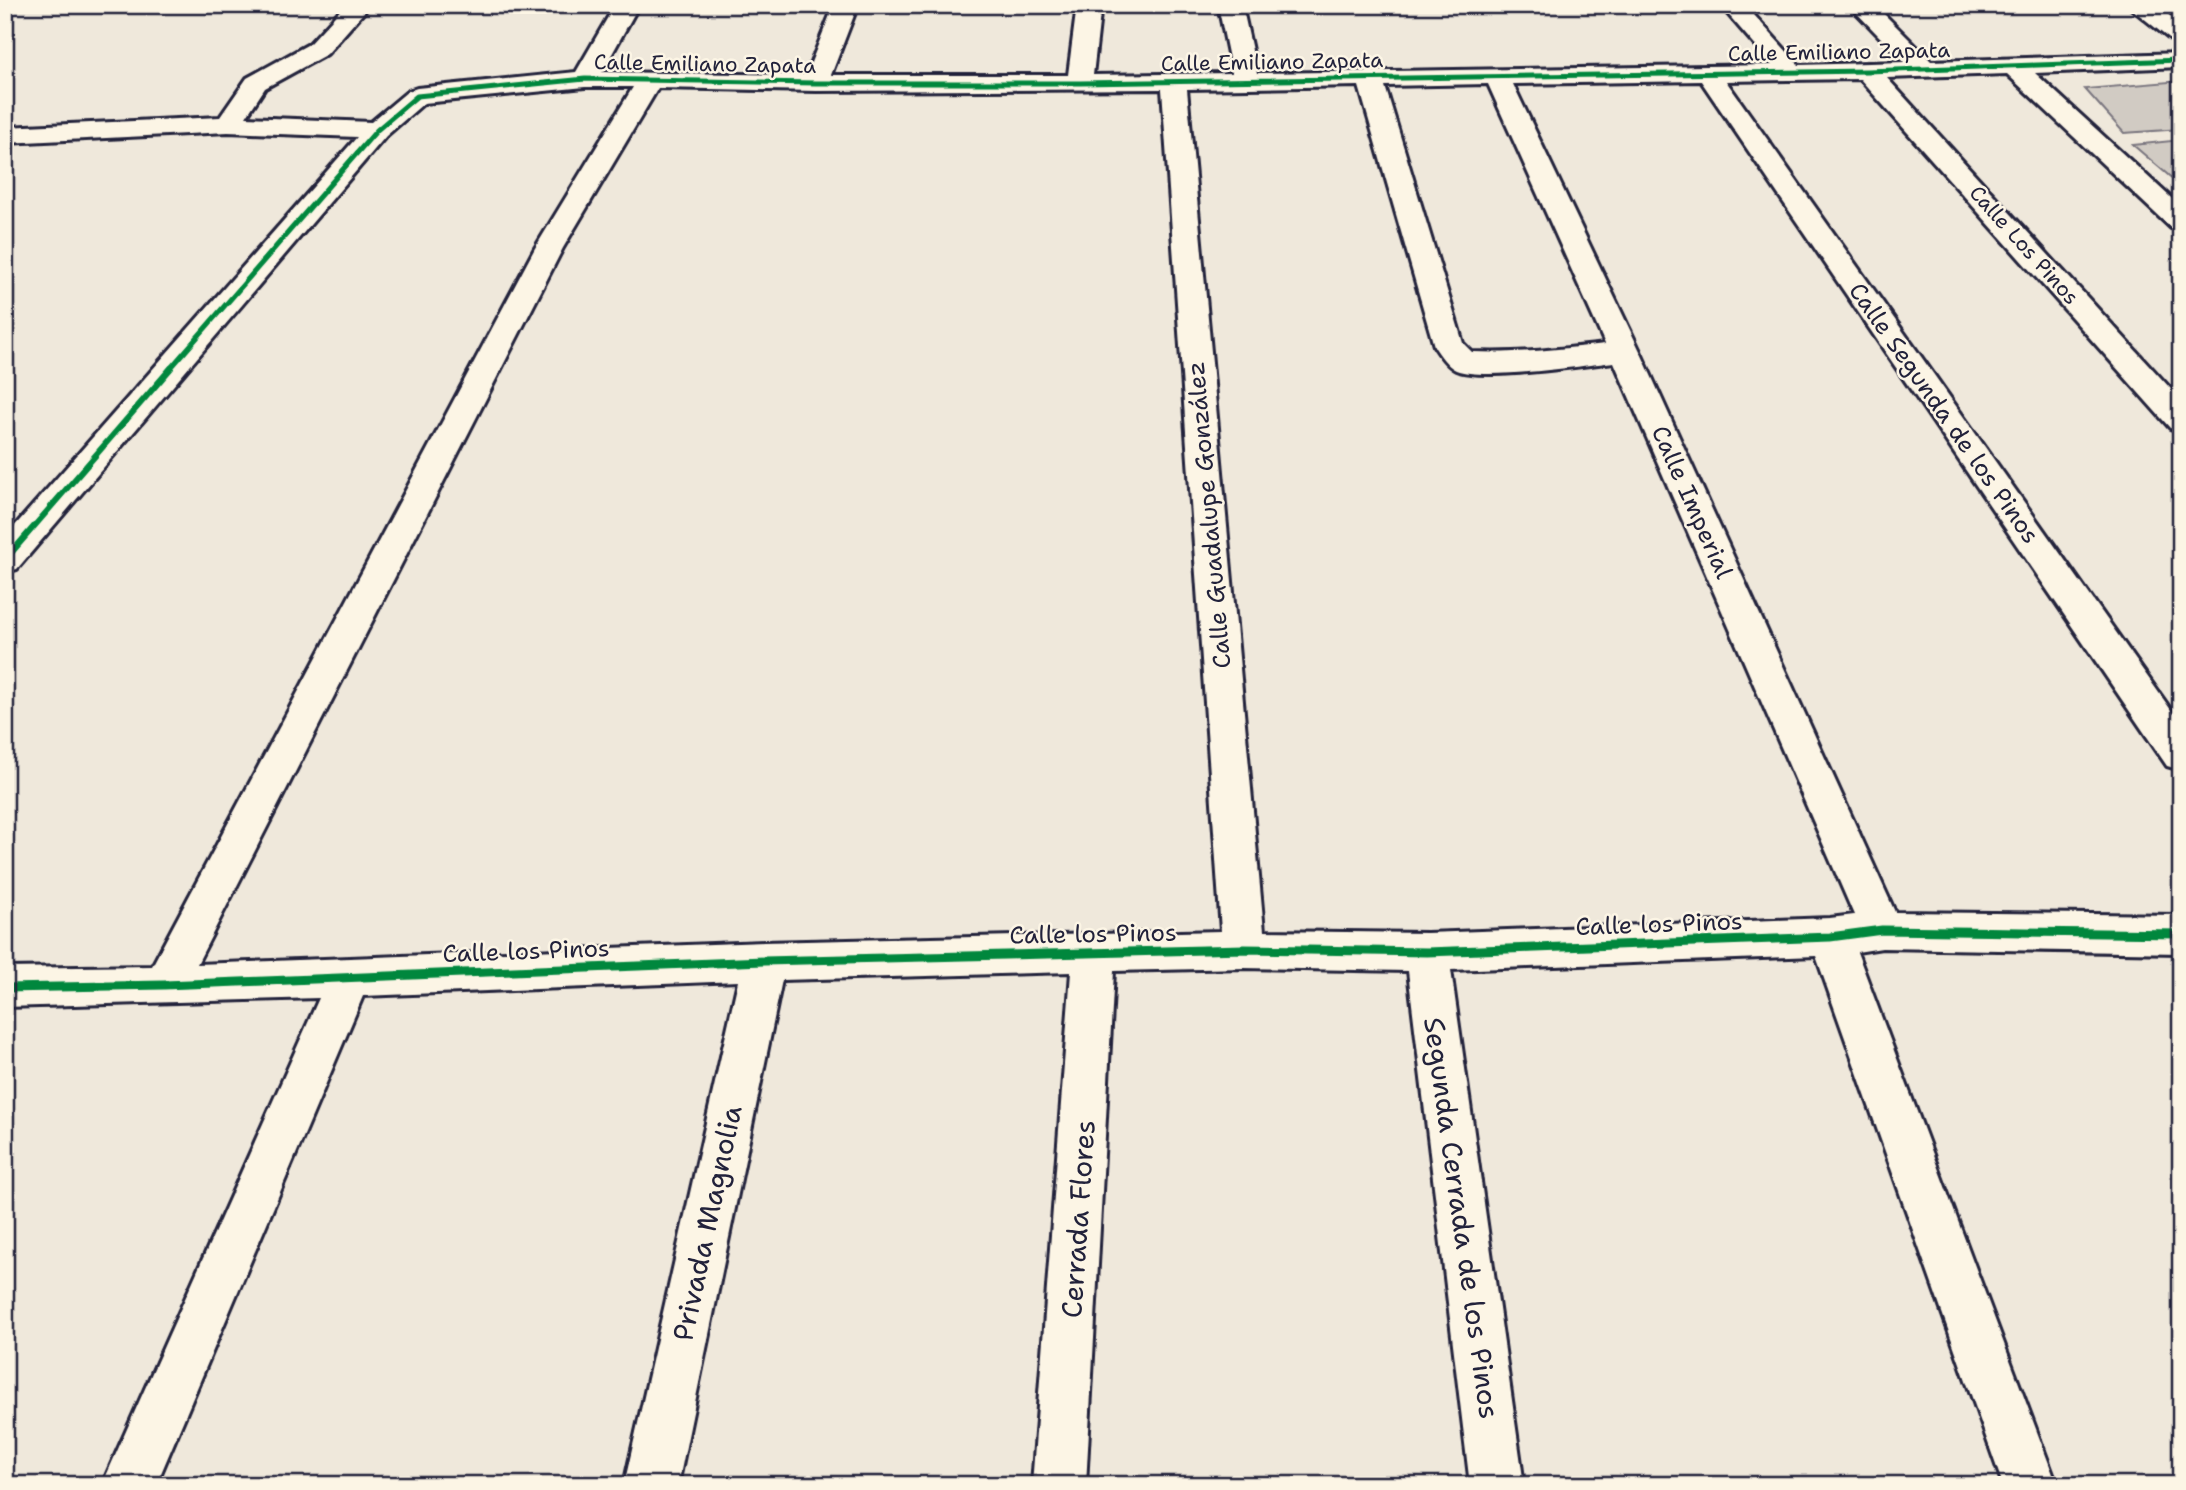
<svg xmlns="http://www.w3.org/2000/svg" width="2186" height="1490" viewBox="0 0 2186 1490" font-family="'Shantell Sans',sans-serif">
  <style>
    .green { fill: #d1cbc3; stroke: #7a767f; stroke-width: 2 }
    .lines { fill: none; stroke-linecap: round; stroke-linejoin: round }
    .minor-casing { stroke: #22223b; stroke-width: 6 }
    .minor { fill: #fcf5e5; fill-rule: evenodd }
    .cycleway-far2-casing { stroke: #fcf5e5; stroke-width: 9 }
    .cycleway-far1-casing { stroke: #fcf5e5; stroke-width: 10 }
    .cycleway-casing { stroke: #fcf5e5; stroke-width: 13 }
    .cycleway-far2 { stroke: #00873e; stroke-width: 5 }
    .cycleway-far1 { stroke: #00873e; stroke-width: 6 }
    .cycleway { stroke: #00873e; stroke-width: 9 }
    .labels { text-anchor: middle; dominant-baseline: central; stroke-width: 5; stroke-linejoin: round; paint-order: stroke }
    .far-street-label { font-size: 21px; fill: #22223b; stroke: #fcf5e5 }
    .street-label { font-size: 24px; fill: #22223b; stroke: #fcf5e5 }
    .near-street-label { font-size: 28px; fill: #22223b; stroke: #fcf5e5 }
  </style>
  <rect width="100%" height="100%" fill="#efe8db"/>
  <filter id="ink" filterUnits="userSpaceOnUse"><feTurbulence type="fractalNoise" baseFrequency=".0143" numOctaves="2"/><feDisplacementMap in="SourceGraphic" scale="14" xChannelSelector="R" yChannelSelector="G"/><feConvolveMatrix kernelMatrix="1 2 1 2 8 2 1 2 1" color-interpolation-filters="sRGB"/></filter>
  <g filter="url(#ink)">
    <g class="green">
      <path d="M2181,81V129L2124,133L2085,89Z"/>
      <path d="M2181,140V186L2133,145Z"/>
    </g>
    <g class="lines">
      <defs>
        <g id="minor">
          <path d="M345,5H370L327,54L265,88L246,117L371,122L408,91L417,88L576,72L615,5H639L602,72L806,75L834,5H858L831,75H1068L1077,5H1101L1093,75L1232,73L1218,5H1242L1257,73L1772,65L1720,5H1745L1799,65L1904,62L1849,5H1875L1931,61L2181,53V67L2035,73L2181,207V230L2171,228L2007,74L1887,78L2181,400V431L2170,428L1860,79L1726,81L2181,724V770L2167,766L1701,81L1513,84L1640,351L1895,912L2181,915V953L1882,948L1857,952L2057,1485H2003L1816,956L1451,970L1524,1485H1470L1408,971L1244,968L1114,971L1086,1485H1032L1071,972L782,980L678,1485H624L738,981L363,996L156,1485H102L319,998L5,1007V968L152,966L535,248L633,87H585L424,103L386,136L17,569L5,572V537L357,137L228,132L5,143V127L220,117L247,78L309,44ZM1488,84L1605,344C1561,349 1517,354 1472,352L1463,343L1385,86ZM1359,86L1434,346C1439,354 1447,366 1456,370C1483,381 1581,366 1614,362L1854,915L1830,918L1427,933L1264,931L1187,89ZM658,88L816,91L1162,89L1221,931L764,942L197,964L563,248Z"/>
          <path d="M2127,5H2155L2181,24V43L2172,41Z"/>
        </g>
      </defs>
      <use href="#minor" class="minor-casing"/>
      <use href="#minor" class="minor"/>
      <defs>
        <path id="cycleway-far2" d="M169,370L377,130L417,96L585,79L816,83H1080L1867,71L2181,60"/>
        <path id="cycleway-far1" d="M5,560L171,368"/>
        <path id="cycleway" d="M5,988L164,985L764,961L1244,949L1427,952L1830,937L1882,930L2181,934"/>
      </defs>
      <use href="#cycleway-far2" class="cycleway-far2-casing"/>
      <use href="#cycleway-far1" class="cycleway-far1-casing"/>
      <use href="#cycleway" class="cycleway-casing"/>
      <use href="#cycleway-far2" class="cycleway-far2"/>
      <use href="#cycleway-far1" class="cycleway-far1"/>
      <use href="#cycleway" class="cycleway"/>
    </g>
  </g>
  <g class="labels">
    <g class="far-street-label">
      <text transform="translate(1839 52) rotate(-1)">Calle Emiliano Zapata</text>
      <text transform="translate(1272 62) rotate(-1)">Calle Emiliano Zapata</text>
      <text transform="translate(705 64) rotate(1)">Calle Emiliano Zapata</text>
      <text transform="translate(2024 245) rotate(48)">Calle Los Pinos</text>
    </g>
    <g class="street-label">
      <text transform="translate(1944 413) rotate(55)">Calle Segunda de los Pinos</text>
      <text transform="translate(1692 502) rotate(66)">Calle Imperial</text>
      <text transform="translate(1209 515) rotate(-95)">Calle Guadalupe González</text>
      <text transform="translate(1659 924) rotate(-2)">Calle los Pinos</text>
      <text transform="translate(1093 934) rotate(-1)">Calle los Pinos</text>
      <text transform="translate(526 951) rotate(-2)">Calle los Pinos</text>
    </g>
    <g class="near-street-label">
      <text transform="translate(1462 1218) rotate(82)">Segunda Cerrada de los Pinos</text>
      <text transform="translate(1078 1219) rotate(-86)">Cerrada Flores</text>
      <text transform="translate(707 1223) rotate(-78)">Privada Magnolia</text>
    </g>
  </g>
  <rect width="2186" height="1490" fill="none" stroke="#fcf5e5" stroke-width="28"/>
  <rect x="14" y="14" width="2158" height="1462" fill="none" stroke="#22223b" stroke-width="2.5" filter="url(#ink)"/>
</svg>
